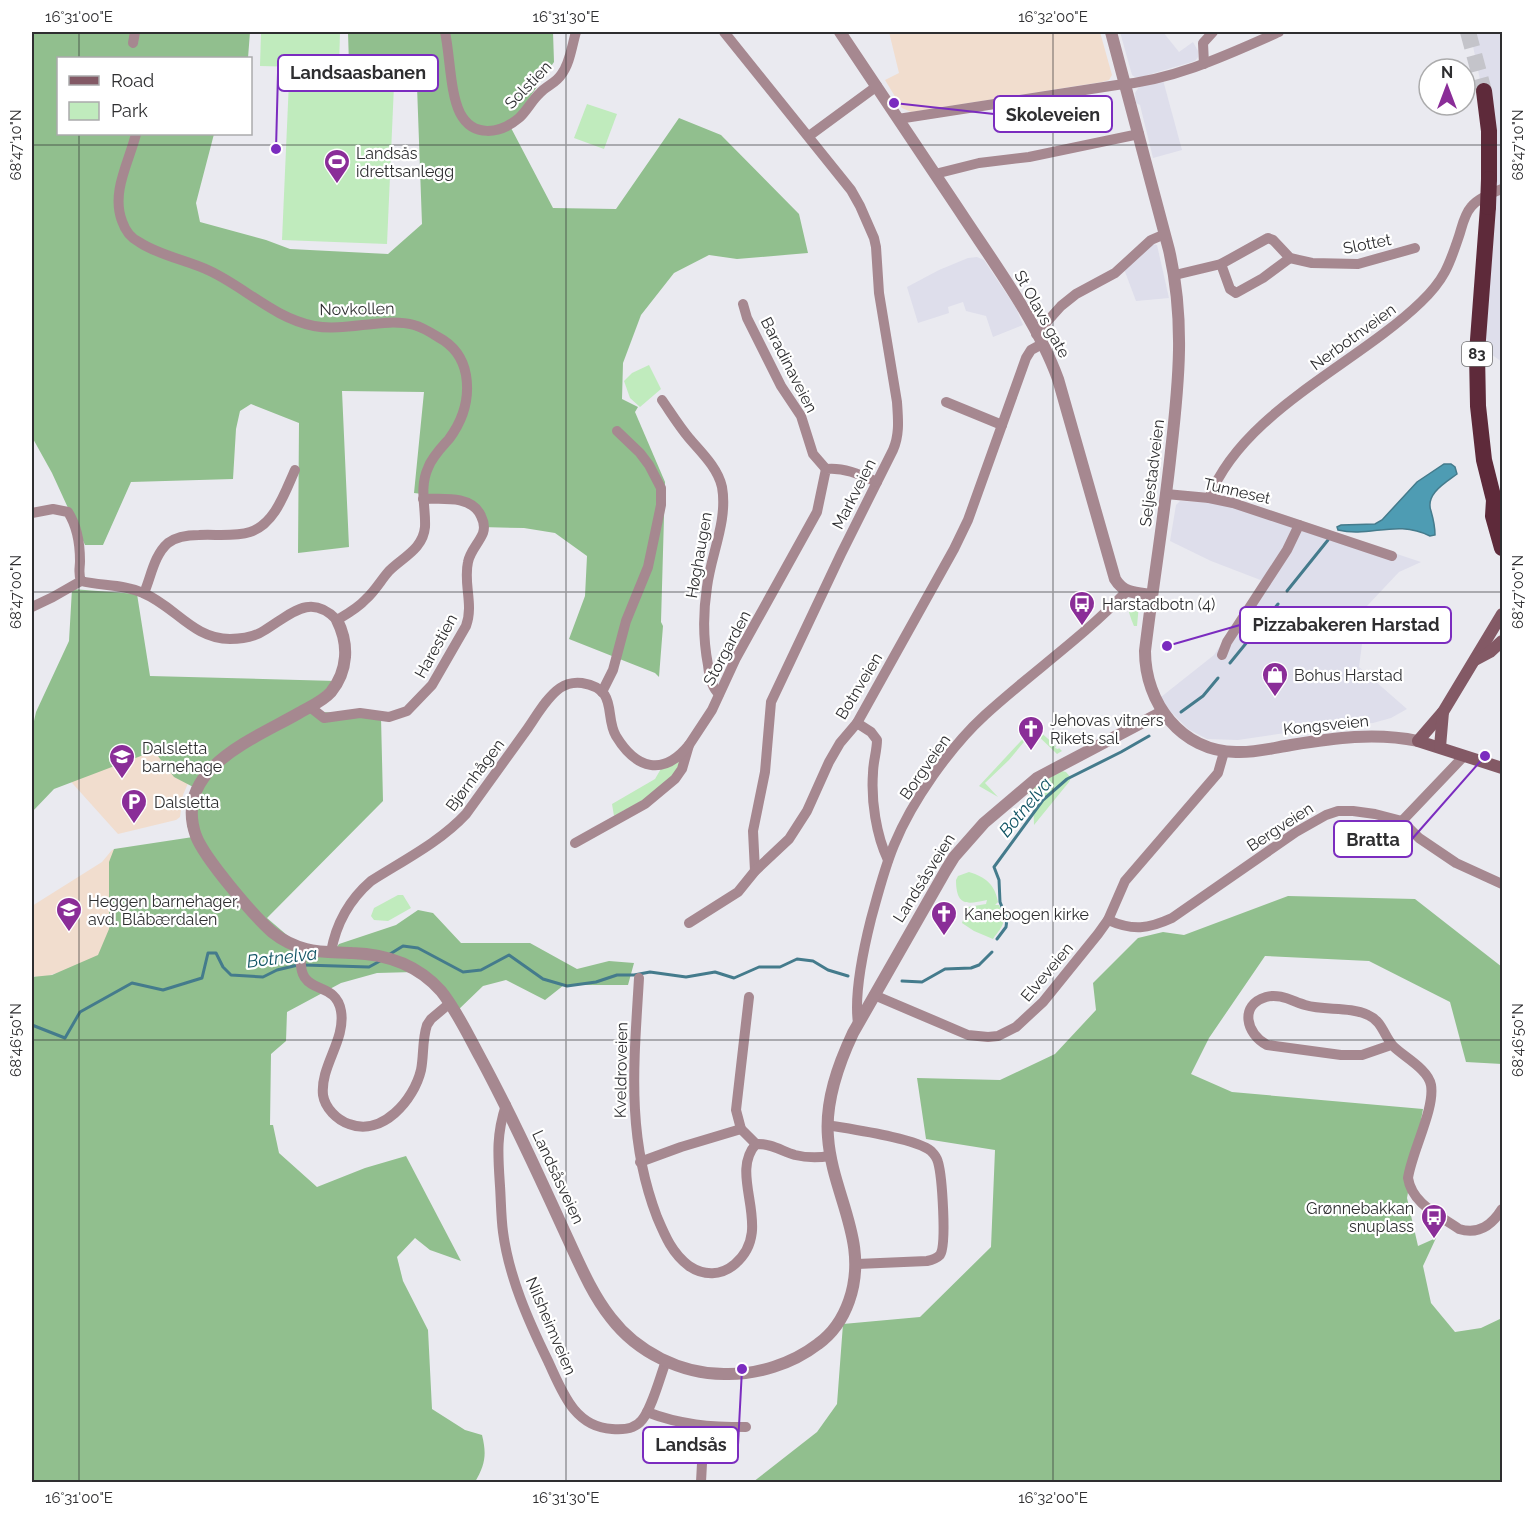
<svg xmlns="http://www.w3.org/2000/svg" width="1534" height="1514" viewBox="0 0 1534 1514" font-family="Raleway,sans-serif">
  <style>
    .built { fill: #dedeeb }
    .education { fill: #f1ddce }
    .green { fill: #c0ebbd }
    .forest { fill: #91bf8e }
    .water { fill: #4e9cb3; stroke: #447b8c; stroke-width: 1.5 }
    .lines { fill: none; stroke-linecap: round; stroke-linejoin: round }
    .stream { stroke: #447b8c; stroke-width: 3 }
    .trunk-tunnel { stroke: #c4c4ca; stroke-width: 16; stroke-dasharray: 16 8; stroke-linecap: butt }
    .minor { stroke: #a68890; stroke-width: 10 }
    .tertiary { stroke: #a68890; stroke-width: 12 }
    .secondary { stroke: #835965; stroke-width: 12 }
    .trunk { stroke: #5e2a3a; stroke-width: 16 }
    .trunk-bridge { stroke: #5e2a3a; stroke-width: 16 }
    .ticks { fill: none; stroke: #2e2e30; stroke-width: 1.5; stroke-opacity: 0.45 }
    .labels { text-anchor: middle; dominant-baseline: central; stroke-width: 4.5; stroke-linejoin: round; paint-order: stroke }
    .shield { fill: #fff; stroke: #6d6d6e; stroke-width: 1.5 }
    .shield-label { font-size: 15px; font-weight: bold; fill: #2e2e30 }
    .street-label { font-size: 16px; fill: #2e2e30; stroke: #fff }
    .poi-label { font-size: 16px; fill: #2e2e30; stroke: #fff; text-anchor: start }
    .water-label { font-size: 18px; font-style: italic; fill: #125565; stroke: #fff }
    .leader { fill: none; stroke: #7b2cbf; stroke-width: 2 }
    .callout-dot { fill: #7b2cbf; stroke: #fff; stroke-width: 2 }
    .callout { fill: #fff; stroke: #7b2cbf; stroke-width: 2 }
    .callout-label { font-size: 18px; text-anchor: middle; font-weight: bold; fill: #2e2e30 }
    .neatline { fill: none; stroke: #2e2e30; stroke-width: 2 }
    .ticks-label { font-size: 15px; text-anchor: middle; fill: #2e2e30 }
  </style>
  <rect width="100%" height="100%" fill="#eaeaf0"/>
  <g class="built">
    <path d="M1120,32H1163L1179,52L1193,42L1198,51V57L1195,61L1141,77H1135L1132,75Z"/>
    <path d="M1470,32H1502V362L1484,349L1482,89Z"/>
    <path d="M1163,80L1182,150L1153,158L1140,105L1136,103L1135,93L1139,87Z"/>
    <path d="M1150,243L1157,245L1169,298L1136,301L1124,269Z"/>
    <path d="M977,257L984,260L1016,308L1023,325L993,337L986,316L966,311L963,302L948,307L949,313L918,323L907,287L939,270L968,258Z"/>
    <path d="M1180,501L1218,503L1343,536L1421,562L1399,572L1367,606L1359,667L1407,709L1391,718L1373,723L1319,728L1238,740L1207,739L1188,729L1168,709L1161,697L1214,655L1263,581L1211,561L1170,541L1176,505Z"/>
  </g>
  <g class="education">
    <path d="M889,32H1100L1112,75L1109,80L1102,82L911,112L902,108L885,80L899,73Z"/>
    <path d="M151,741L189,781L183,795L180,817L176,820L118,834L56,765Z"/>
    <path d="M122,848L158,939L39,979L33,975L32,973V906L102,862L112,850Z"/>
  </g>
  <g class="green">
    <path d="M261,32H340L339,68L260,66Z"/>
    <path d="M289,81L394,85L387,244L282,240Z"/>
    <path d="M587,104L617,114L604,149L574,138Z"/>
    <path d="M649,365L661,389L640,407L630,398L624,381L632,373Z"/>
    <path d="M1131,599L1136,601L1139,604L1137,626H1134C1131,618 1125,606 1131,599Z"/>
    <path d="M1033,728L1037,729L1056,746L1055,748L1058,749L1059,748L1062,751L1057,754L1033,731L1009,760L985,783L998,797L979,786Z"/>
    <path d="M683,755C676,787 640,801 614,816L612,804L655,779L662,767Z"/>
    <path d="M1062,771L1066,772L1071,778L1069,782L1034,825L1033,798L1025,792L1038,784Z"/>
    <path d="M969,872C986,877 995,885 998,902L995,905H999C1007,923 1004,924 993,939L974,931L962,923L968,907L986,904L987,900C970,903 956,909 956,880L958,876Z"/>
    <path d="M398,895H403L411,908L388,921L374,920L371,916L374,908Z"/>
  </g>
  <g class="forest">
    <path d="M32,32H250L248,58H58V134H214L196,203L200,222L266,240L290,249L388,254L422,224L417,86L377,68L349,65L348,32H553L554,62L510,126L553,208L616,209L679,118L721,135L799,214L808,253L737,259L709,255L674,273L641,315L623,363L622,399L638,407L635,412L665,482L661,622L663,626L659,677L655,673L569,639L585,596L587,556L555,533L524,528L481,527L484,514L465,499L414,493L424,392L342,391L349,547L298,553L299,423L251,404L240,411L236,429L233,479L131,482L103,545H85L52,473L32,437Z"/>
    <path d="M72,589L137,594L150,676L336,681L301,710L381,717L383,801L267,918L302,948H336L339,944L396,925L418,910L433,913L461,943H530L577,969L609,961L634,963L628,985H564L545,1000L506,980L483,986L456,1012L414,972L377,973L341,983L287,1012L286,1041L271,1054L270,1125H273L279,1153L317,1187L365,1168L406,1156L461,1261L430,1250L415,1238L397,1257L403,1281L428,1330L432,1409L465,1430L482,1435C487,1455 485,1465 475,1482H32V977L52,975L98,955L109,929V862L114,849L193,837L187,826L197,789L174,777L154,751L54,789L32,812V730L36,712L69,641Z"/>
    <path d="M1288,896L1415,899L1502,967V1064L1466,1062L1450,1002L1369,961L1265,956L1209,1038L1191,1074L1232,1092L1423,1109L1407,1198L1418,1246L1436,1238L1423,1266L1431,1303L1455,1332L1481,1328L1502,1318V1482H753L817,1432L837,1404L843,1324L920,1317L991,1247L995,1150L926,1139L917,1078L1000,1080L1055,1054L1096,1010L1093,983L1138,938L1163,932L1184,935Z"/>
  </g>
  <path class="water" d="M1444,464H1451L1455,467L1457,474C1445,483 1425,494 1431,511C1433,518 1435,527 1435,535L1430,536C1396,519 1370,538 1338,530L1337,527L1341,525L1375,524L1382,520L1417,482Z"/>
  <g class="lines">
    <g class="stream">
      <path d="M1287,591L1328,540"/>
      <path d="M1230,663L1278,604"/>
      <path d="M1181,712L1203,696L1218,678"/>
      <path d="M997,939L1006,927L1007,919L1000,902L999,880L994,867L1043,800L1067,779L1121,752L1149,736"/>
      <path d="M390,954L403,946L418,948L463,972L481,970L509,955L543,979L567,986L596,982L617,975H634L650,972L686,977L715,972L734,978L759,967H780L797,959L813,961L828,970L848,976"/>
      <path d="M304,965L369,967L380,961"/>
      <path d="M902,981L922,982L945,969L971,968L979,965L992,952"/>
      <path d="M32,1025L65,1038L80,1012L132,983L163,990L202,978L208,953H216L223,967L231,975L263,977L277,970L298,965"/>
    </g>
    <path class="trunk-tunnel" d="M1468,32L1484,91"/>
    <g class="minor">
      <path d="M445,32C450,55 450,93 460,113C473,138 500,134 519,118C527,111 532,100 540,93C546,86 556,83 561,75C570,64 572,45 576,32"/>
      <path d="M724,32L851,190L860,206L874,238L876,247L879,293L897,402C898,418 900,434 893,450L841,554L771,702L765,772L753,831L755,871"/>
      <path d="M133,43L135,32"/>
      <path d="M1204,64L1203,43L1213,32"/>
      <path d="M898,119L1117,85C1174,80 1227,55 1279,32"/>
      <path d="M809,136L877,86"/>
      <path d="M935,174L979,163L1029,157L1139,134"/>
      <path d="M1221,264L1230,289L1236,293L1263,278L1290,258"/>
      <path d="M1175,275L1221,264L1268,238L1273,240L1290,258L1312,263L1358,264L1415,248"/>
      <path d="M743,304L747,318L781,386L801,416L813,454L826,469"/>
      <path d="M1036,334L1061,306L1076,294L1115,273L1151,240L1165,234"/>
      <path d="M662,400C671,413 679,426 689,438C701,452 718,468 722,487C728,521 711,554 707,587C703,613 703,639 708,665C709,675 711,687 719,694"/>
      <path d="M946,402L1002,425"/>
      <path d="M1166,494L1209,498L1233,503L1392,556"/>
      <path d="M1209,498C1243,411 1356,365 1421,302C1444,280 1449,266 1459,236C1462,227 1464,215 1471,207C1478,198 1492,193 1502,189"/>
      <path d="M32,513L53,509L68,512C77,526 80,545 80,561C80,568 78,573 81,581"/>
      <path d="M81,581C101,586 124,584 143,593C175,606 193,639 230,639C242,639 255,637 265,630C290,615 310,592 337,620C347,614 358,608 366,599C375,591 381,580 389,571C403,557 423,549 425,527C426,507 419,488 428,468C432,457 441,448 449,439C463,420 470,399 466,375C463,358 453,345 438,337C430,332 422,327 414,325C384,317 346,332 314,326C274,318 246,288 210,271C187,260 160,256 139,242C131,238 125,230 122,221C111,192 129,162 136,134"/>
      <path d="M144,593C151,577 154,555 168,543C177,536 188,535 199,535C215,534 234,537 250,532C275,524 285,492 295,470"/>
      <path d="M32,607L53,597L81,581"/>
      <path d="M1222,655L1227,642L1287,550L1299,525"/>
      <path d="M602,692L613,670L626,621L648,567L661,505V488L649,465L640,453L617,431"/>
      <path d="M310,707L324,718L360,713L389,717L407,711L432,685L466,626C474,604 463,584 468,562C470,551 479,543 483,533C485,527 484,522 481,516C472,495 442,499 423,499"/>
      <path d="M857,723L871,732L877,740C877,751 873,762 873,773C871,800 876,835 888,860"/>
      <path d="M1402,821L1464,756"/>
      <path d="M575,843L645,804L675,779L682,769L689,745L712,710L736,658L817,512L826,469C844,467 861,475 877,482"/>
      <path d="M1108,920C1133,931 1148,929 1172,918L1296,832L1326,815L1338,811H1353L1375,814L1402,821L1419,838L1456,863L1502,884"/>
      <path d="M689,923L738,892L755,871L789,839L807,811L829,762L840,743L857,723L954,549L968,520L1026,358L1031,350L1042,344"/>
      <path d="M302,948C293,1001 335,976 341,1011C346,1040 320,1066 323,1095C325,1108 337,1120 349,1124C382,1137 414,1100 421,1070C424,1055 422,1040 427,1025L431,1019L450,1003"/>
      <path d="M331,952C336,924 349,900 371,881C404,860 440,842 466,814C487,785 508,756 528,728C537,715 547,697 560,688C566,684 574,682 582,683C619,689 604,716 616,736C636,769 663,777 689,745"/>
      <path d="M639,978C634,1063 626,1136 657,1217C665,1236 672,1253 689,1266C704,1276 721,1276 735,1264C776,1229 727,1176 756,1144C770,1143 782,1151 795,1155C807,1158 818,1158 830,1156"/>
      <path d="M874,995L968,1035L988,1037L998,1036L1016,1027L1043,1002L1098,934L1108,920L1125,881L1218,773L1224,752"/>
      <path d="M749,997L736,1110L741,1129L756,1144"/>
      <path d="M858,1023C854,995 864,947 871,919C878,894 884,869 894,845C912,801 950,747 985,715C1031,673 1083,637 1126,592"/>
      <path d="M1391,1045L1362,1055H1341L1267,1045C1246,1034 1239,1005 1266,997C1279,993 1292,1001 1305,1005C1325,1011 1349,1006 1368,1015C1382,1021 1384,1036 1393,1046C1404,1057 1428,1069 1431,1085C1435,1109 1412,1151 1408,1178C1412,1204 1439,1215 1459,1229C1479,1235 1492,1225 1502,1209"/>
      <path d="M506,1105C496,1135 498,1156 500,1186C501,1201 501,1217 503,1232C509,1277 528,1320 548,1361C562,1391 574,1427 612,1429C623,1430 635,1429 642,1420C652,1408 660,1377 666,1361"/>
      <path d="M827,1125C849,1129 916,1138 931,1151C934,1154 937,1158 938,1162C942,1176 947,1245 940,1255C937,1258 932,1260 927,1261L857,1264"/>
      <path d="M640,1162L681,1147L741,1129"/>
      <path d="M647,1412C680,1425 711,1427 746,1427"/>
      <path d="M701,1482L704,1426"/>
    </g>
    <g class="tertiary">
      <path d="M840,32C880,91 919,151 959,210C993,262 1037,321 1058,379L1115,579C1124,594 1137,593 1152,595"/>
      <path d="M1111,32L1169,250C1185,319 1179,381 1171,451C1164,518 1153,584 1145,651C1145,703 1181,751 1236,752C1254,753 1273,748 1291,745C1334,738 1375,732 1418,741"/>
      <path d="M337,620C343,632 346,644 345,657C344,670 339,682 331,692C322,702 309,707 299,713C254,739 172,769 196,836C205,859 253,915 272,932C282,940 294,946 306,949C321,953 337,952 352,953C386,954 418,965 441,991C457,1011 468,1035 480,1057C512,1116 539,1176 567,1237C580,1265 592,1294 611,1318C637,1352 681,1374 724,1374C757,1375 792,1364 818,1344C832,1334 843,1318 849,1301C870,1242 832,1195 828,1137C825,1101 838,1065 853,1033L946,870L954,857L984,823L1037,778L1162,712"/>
    </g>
    <g class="secondary">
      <path d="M1502,614L1443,712L1418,741L1502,768"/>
      <path d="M1475,660L1490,652L1502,641"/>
      <path d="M1440,747L1443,712"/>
    </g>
    <g class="trunk">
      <path d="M1484,91L1489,131V179"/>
      <path d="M1488,207L1477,353L1478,406L1484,460L1494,500L1493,516L1502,548"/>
    </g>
    <path class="trunk-bridge" d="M1488,207L1489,179"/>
  </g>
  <path class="ticks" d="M79,32V58M566,32V1482M1053,32V1482M79,134V1482M32,145H1502M32,592H1502M32,1040H1502"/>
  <defs>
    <symbol id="stadium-pin" viewBox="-11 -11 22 30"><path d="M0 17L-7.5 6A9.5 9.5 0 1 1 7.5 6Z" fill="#8a2d98" stroke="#fff"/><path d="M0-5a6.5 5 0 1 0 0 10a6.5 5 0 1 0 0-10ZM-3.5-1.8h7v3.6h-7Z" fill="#fff"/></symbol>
    <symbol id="bus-pin" viewBox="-11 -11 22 30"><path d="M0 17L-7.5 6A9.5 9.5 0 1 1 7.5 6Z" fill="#8a2d98" stroke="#fff"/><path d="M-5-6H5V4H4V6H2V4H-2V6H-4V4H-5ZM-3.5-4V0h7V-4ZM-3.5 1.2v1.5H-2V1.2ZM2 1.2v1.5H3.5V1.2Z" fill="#fff"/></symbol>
    <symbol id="shop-pin" viewBox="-11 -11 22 30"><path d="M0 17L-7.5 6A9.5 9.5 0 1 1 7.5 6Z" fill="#8a2d98" stroke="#fff"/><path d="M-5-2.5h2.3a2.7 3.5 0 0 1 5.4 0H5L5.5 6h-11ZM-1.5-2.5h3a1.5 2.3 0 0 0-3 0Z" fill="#fff"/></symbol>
    <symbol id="church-pin" viewBox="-11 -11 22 30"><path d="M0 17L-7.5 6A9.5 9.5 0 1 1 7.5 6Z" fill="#8a2d98" stroke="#fff"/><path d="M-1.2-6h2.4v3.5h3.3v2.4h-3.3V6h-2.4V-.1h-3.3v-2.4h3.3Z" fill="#fff"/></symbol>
    <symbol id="school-pin" viewBox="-11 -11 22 30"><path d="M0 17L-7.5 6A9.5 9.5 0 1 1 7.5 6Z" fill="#8a2d98" stroke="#fff"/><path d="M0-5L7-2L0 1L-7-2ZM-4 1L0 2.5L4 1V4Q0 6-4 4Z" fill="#fff"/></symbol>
    <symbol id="parking-pin" viewBox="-11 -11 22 30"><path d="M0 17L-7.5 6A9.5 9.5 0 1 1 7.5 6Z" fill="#8a2d98" stroke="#fff"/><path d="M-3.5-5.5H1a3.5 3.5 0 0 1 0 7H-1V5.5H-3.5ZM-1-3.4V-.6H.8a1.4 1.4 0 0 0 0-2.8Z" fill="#fff"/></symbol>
  </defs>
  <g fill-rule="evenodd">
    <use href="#stadium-pin" x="322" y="147" width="30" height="40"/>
    <use href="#bus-pin" x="1067" y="589" width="30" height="40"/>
    <use href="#shop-pin" x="1260" y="660" width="30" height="40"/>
    <use href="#church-pin" x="1016" y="714" width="30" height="40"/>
    <use href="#school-pin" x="107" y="742" width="30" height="40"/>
    <use href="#parking-pin" x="119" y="787" width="30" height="40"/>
    <use href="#school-pin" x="54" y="895" width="30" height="40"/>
    <use href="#church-pin" x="929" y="899" width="30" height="40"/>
    <use href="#bus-pin" x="1419" y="1202" width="30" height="40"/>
  </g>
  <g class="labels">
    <rect class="shield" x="1462" y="342" width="30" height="24" rx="4.5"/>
    <g class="shield-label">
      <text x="1477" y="354">83</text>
    </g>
    <g class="street-label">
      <text transform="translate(528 85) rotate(-46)">Solstien</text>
      <text transform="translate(1367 244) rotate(-11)">Slottet</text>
      <text transform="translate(357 309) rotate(-1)">Novkollen</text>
      <text transform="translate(1042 314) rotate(61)">St Olavs gate</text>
      <text transform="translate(1353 337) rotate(-36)">Nerbotnveien</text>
      <text transform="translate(789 365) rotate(63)">Baradinaveien</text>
      <text transform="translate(1152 473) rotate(-83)">Seljestadveien</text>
      <text transform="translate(1237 491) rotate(13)">Tunneset</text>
      <text transform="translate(854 494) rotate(-63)">Markveien</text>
      <text transform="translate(699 555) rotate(-80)">Høghaugen</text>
      <text transform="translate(436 646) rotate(-61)">Harestien</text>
      <text transform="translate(727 648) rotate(-62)">Storgarden</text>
      <text transform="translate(859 686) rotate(-59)">Botnveien</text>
      <text transform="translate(1326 725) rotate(-6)">Kongsveien</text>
      <text transform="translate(925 767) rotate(-55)">Borgveien</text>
      <text transform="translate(475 775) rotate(-53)">Bjørnhågen</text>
      <text transform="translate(1280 827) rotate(-33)">Bergveien</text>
      <text transform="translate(924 878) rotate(-58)">Landsåsveien</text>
      <text transform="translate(1047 972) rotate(-50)">Elveveien</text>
      <text transform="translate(621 1070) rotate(-89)">Kveldroveien</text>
      <text transform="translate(558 1177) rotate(65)">Landsåsveien</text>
      <text transform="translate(551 1326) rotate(67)">Nilsheimveien</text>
    </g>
    <g class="poi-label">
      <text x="356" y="153">Landsås<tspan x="356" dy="18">idrettsanlegg</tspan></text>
      <text x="1102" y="604">Harstadbotn (4)</text>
      <text x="1294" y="675">Bohus Harstad</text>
      <text x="1050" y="720">Jehovas vitners<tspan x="1050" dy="18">Rikets sal</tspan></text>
      <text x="142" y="748">Dalsletta<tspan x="142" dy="18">barnehage</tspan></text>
      <text x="154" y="802">Dalsletta</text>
      <text x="88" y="901">Heggen barnehager,<tspan x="88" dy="18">avd. Blåbærdalen</tspan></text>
      <text x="964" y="914">Kanebogen kirke</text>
      <text x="1414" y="1208" text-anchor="end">Grønnebakkan<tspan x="1414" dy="18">snuplass</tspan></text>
    </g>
    <g class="water-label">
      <text transform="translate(1025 807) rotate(-50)">Botnelva</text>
      <text transform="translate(282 957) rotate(-7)">Botnelva</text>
    </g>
  </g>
  <path class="leader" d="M276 149L278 73M894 103L994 114M1167 646L1240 625M1485 756L1412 839M742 1369L738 1445"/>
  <g class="callout-dot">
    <circle cx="276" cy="149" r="6"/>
    <circle cx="894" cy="103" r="6"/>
    <circle cx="1167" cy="646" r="6"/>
    <circle cx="1485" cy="756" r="6"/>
    <circle cx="742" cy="1369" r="6"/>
  </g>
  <g class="callout">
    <rect x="278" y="55" width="160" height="36" rx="6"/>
    <rect x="994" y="96" width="118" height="36" rx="6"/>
    <rect x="1240" y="607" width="211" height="36" rx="6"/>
    <rect x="1334" y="821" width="78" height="36" rx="6"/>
    <rect x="643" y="1427" width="95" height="36" rx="6"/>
  </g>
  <g class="callout-label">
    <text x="358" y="79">Landsaasbanen</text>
    <text x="1053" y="121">Skoleveien</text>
    <text x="1346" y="631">Pizzabakeren Harstad</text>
    <text x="1373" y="846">Bratta</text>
    <text x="691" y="1451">Landsås</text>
  </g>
  <rect width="1534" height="1514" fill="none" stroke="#ffffff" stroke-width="66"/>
  <rect x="57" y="57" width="195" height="78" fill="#ffffff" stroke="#ababac" stroke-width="1.5"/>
  <rect x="69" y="76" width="30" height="9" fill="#835965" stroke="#ababac" stroke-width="1.5"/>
  <text x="111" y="87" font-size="18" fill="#2e2e30">Road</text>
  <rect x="69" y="102" width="30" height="18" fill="#c0ebbd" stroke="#ababac" stroke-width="1.5"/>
  <text x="111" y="117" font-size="18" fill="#2e2e30">Park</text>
  <g transform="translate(1447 87)"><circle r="28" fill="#ffffff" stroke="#ababac" stroke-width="1.5"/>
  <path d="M0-4.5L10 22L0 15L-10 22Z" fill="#8a2d98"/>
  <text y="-9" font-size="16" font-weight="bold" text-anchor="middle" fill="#2e2e30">N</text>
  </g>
  <rect x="33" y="33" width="1468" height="1448" class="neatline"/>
  <g class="ticks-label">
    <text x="79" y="22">16°31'00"E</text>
    <text x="566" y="22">16°31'30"E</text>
    <text x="1053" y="22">16°32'00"E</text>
    <text transform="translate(16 145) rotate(-90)" y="5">68°47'10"N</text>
    <text transform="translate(1518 145) rotate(-90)" y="5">68°47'10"N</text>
    <text transform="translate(16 592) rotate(-90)" y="5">68°47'00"N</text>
    <text transform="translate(1518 592) rotate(-90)" y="5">68°47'00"N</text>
    <text transform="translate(16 1040) rotate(-90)" y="5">68°46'50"N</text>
    <text transform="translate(1518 1040) rotate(-90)" y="5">68°46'50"N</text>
    <text x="79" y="1503">16°31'00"E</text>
    <text x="566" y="1503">16°31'30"E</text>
    <text x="1053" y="1503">16°32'00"E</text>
  </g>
</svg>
